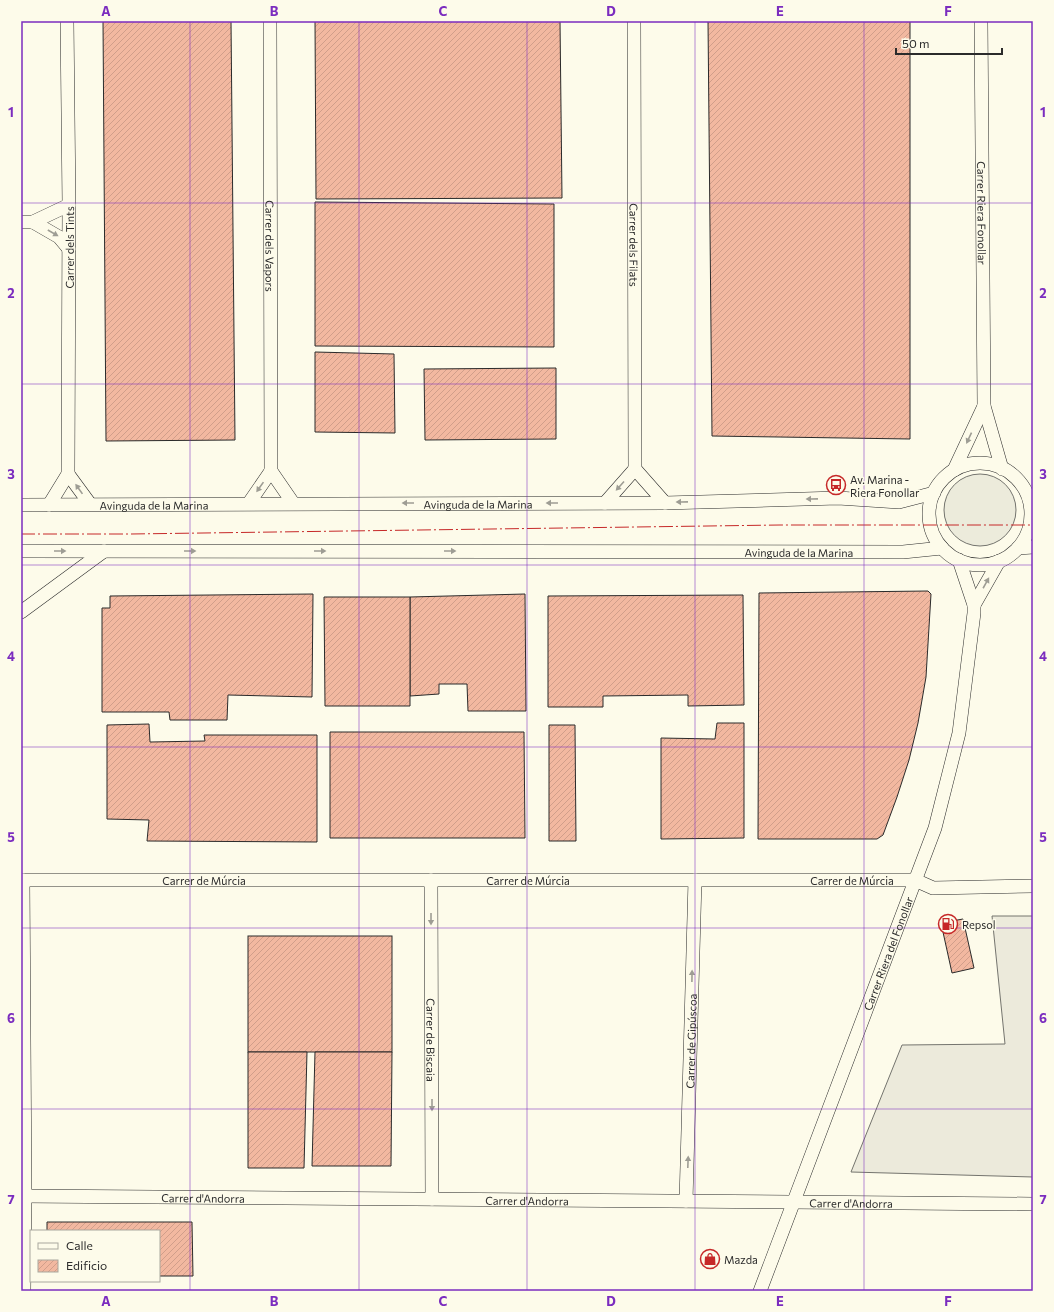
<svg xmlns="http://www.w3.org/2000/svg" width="1054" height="1312" viewBox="0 0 1054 1312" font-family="Commissioner,sans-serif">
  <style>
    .grass { fill: #ecebdb; stroke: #74746e }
    .parking { fill: #eceadb; stroke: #74746e }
    .building { fill: url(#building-hatch); stroke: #2b2b2b }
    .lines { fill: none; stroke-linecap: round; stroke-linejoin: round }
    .minor-casing { stroke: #2b2b2b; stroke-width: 14 }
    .minor { stroke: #fdfbea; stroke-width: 13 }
    .power { stroke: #c62828; stroke-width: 1; stroke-dasharray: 14 3 2 3; stroke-linecap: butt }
    .oneway { fill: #9e9d94 }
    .grid { fill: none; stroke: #7b2cbf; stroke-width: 1; stroke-opacity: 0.55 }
    .labels { text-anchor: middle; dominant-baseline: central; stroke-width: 3; stroke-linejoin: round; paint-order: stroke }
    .street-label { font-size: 11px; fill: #2b2b2b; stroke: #fdfbea }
    .poi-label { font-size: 11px; fill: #2b2b2b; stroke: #fdfbea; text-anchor: start }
    .neatline { fill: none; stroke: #7b2cbf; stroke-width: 1.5 }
    .grid-label { font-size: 13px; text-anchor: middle; font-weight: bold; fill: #7b2cbf }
  </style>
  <defs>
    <pattern id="building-hatch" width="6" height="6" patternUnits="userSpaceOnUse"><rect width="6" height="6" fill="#f2b8a0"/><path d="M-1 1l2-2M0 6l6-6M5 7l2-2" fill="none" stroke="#d09e8a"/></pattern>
  </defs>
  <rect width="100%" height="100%" fill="#fdfbea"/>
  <circle class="grass" cx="980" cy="510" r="36"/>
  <path class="parking" d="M992,916H1033V1177L851,1172L902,1045L1005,1044Z"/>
  <g class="building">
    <path d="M103,21H231L235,440L106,441Z"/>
    <path d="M315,21H560L562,198L316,199Z"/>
    <path d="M708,21H910V439L712,436Z"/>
    <path d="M315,202L554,204V347L315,346Z"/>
    <path d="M315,352L394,354L395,433L315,432Z"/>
    <path d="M556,368V439L425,440L424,369Z"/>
    <path d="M928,591L931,594L926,677L918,723L909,760L897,797L883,835L877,839H758L759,593Z"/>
    <path d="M313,594L312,697L228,695L227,720H170L169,712H102V608H110V596Z"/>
    <path d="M525,594L526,711H468L467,684H439V694L410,696V597Z"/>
    <path d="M743,595L744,705L688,706V695L603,696V707H548V596Z"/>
    <path d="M324,597H410V706H325Z"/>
    <path d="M717,723H744V838L661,839V738L715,739Z"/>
    <path d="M149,724L150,742L205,741L204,735H317V842L147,841L149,820L107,819V725Z"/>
    <path d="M549,725H575L576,841H549Z"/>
    <path d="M330,732H524L525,838H330Z"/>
    <path d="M963,919L974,968L952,973L941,923Z"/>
    <rect x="248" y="936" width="144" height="116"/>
    <path d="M248,1052H307L304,1168H248Z"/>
    <path d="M315,1052H392L391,1166H312Z"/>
    <path d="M47,1222H192L193,1276H159V1231H47Z"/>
  </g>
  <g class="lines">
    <defs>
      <g id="minor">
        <path id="s1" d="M270,21L271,471L293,503"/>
        <path id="s2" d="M634,21L635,469L665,503"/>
        <path id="s3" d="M981,21L984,406L1002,469"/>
        <path d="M21,222H33L69,205"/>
        <path d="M33,222L59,237L69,249"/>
        <circle cx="980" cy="514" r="51"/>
        <path d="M954,470L984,406"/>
        <path d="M68,474L90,504"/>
        <path d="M249,503L271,471"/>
        <path d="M605,503L635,469"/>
        <path id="s4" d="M21,505L665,503L838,498L899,502L934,493"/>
        <path id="s5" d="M49,505L68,474L69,205L67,21"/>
        <path d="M1018,548L1033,547"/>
        <path id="s6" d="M21,551L903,552L942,548"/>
        <path d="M974,605L999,561"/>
        <path d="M21,612L104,551"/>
        <path id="s7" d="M21,880H915L933,888L1033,886"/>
        <path d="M23,880L25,1196L24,1291"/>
        <path id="s8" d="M431,880L432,1199"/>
        <path id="s9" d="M21,1196L1033,1204"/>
        <path id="s10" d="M686,1201L695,880"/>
        <path id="s11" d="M760,1291L935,828L959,733L974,613V605L959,560"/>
      </g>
    </defs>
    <use href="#minor" class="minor-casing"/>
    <use href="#minor" class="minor"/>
    <path class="power" d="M21,534H131L780,525H1033"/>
  </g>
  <defs><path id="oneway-solid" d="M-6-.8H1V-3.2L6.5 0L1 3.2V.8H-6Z"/></defs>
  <g class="oneway">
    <use href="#oneway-solid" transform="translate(53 233) rotate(30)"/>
    <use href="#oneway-solid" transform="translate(969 438) rotate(115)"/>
    <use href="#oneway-solid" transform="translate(620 486) rotate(132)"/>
    <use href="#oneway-solid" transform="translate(260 487) rotate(125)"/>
    <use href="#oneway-solid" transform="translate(79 489) rotate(-125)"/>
    <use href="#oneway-solid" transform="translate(812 499) rotate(179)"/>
    <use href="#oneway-solid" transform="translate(682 502) rotate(179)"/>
    <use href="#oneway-solid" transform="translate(408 503) rotate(180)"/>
    <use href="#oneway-solid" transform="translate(552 503) rotate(180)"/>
    <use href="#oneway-solid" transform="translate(60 551)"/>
    <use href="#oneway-solid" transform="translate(190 551)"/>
    <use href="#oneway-solid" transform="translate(320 551)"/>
    <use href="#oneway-solid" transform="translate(450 551)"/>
    <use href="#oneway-solid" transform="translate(986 583) rotate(-61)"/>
    <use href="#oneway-solid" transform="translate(431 919) rotate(90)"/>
    <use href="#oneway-solid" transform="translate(692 976) rotate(-89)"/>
    <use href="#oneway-solid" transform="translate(432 1105) rotate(90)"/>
    <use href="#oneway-solid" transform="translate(688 1162) rotate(-88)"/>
  </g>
  <path class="grid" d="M190,21V1291M359,21V1291M527,21V1291M695,21V1291M864,21V1291M21,203H1033M21,384H1033M21,565H1033M21,747H1033M21,928H1033M21,1109H1033"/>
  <defs>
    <symbol id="bus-ring" viewBox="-11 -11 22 22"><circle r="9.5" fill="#fdfbea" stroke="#c62828" stroke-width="1.5"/><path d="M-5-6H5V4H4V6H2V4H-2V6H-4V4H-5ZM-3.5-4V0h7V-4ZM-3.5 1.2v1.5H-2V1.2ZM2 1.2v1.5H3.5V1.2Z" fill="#c62828"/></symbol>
    <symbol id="fuel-ring" viewBox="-11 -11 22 22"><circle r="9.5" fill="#fdfbea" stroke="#c62828" stroke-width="1.5"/><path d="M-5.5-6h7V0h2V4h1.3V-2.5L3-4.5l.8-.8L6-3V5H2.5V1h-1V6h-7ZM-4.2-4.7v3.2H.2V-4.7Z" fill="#c62828"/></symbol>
    <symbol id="shop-ring" viewBox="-11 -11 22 22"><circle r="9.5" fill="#fdfbea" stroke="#c62828" stroke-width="1.5"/><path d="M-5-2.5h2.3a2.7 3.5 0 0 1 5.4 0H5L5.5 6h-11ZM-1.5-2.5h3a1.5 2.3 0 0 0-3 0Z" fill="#c62828"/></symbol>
  </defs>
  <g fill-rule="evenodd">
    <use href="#bus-ring" x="825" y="474" width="22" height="22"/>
    <use href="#fuel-ring" x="937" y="913" width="22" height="22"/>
    <use href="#shop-ring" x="699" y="1248" width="22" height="22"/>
  </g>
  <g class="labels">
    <g class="street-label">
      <text stroke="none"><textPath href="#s3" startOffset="192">Carrer Riera Fonollar</textPath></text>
      <text stroke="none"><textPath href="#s2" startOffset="224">Carrer dels Filats</textPath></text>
      <text stroke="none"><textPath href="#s1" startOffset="225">Carrer dels Vapors</textPath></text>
      <text stroke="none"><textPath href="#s5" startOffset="263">Carrer dels Tints</textPath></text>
      <text stroke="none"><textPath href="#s4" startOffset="457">Avinguda de la Marina</textPath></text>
      <text stroke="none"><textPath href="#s4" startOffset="133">Avinguda de la Marina</textPath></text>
      <text stroke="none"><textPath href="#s6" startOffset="778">Avinguda de la Marina</textPath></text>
      <text stroke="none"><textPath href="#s7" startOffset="183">Carrer de Múrcia</textPath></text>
      <text stroke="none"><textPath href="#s7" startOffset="507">Carrer de Múrcia</textPath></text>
      <text stroke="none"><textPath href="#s7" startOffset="831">Carrer de Múrcia</textPath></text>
      <text stroke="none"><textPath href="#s11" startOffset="361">Carrer Riera del Fonollar</textPath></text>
      <text stroke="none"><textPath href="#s8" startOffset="160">Carrer de Biscaia</textPath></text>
      <text stroke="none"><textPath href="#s10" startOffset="160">Carrer de Gipúscoa</textPath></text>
      <text stroke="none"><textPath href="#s9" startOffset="182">Carrer d'Andorra</textPath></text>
      <text stroke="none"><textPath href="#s9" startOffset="506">Carrer d'Andorra</textPath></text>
      <text stroke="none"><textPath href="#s9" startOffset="830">Carrer d'Andorra</textPath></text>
    </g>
    <g class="poi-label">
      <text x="850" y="479">Av. Marina -<tspan x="850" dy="13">Riera Fonollar</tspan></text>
      <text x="962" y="924">Repsol</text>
      <text x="724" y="1259">Mazda</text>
    </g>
  </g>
  <rect width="1054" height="1312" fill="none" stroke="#fdfbea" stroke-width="44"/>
  <rect x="30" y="1230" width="130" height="52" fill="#fdfbea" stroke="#a9a89e"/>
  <rect x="38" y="1243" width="20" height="6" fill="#fdfbea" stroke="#a9a89e"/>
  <text x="66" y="1250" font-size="12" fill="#2b2b2b">Calle</text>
  <rect x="38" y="1260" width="20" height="12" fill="url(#building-hatch)" stroke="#a9a89e"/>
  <text x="66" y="1270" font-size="12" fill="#2b2b2b">Edificio</text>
  <path d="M896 48v6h106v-6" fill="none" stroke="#2b2b2b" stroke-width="2"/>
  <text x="902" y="48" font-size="12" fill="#2b2b2b" stroke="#fdfbea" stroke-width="3" paint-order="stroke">50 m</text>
  <rect x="22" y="22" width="1010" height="1268" class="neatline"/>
  <g class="grid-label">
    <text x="106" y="16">A</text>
    <text x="274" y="16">B</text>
    <text x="443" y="16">C</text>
    <text x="611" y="16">D</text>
    <text x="780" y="16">E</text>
    <text x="948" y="16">F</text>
    <text x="11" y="117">1</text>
    <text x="1043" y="117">1</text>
    <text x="11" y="298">2</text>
    <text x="1043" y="298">2</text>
    <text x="11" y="479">3</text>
    <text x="1043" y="479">3</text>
    <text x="11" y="661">4</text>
    <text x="1043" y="661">4</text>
    <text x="11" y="842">5</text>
    <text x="1043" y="842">5</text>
    <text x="11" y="1023">6</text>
    <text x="1043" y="1023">6</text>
    <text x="11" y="1204">7</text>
    <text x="1043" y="1204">7</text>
    <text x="106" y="1306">A</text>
    <text x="274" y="1306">B</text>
    <text x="443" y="1306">C</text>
    <text x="611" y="1306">D</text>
    <text x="780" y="1306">E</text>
    <text x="948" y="1306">F</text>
  </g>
</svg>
